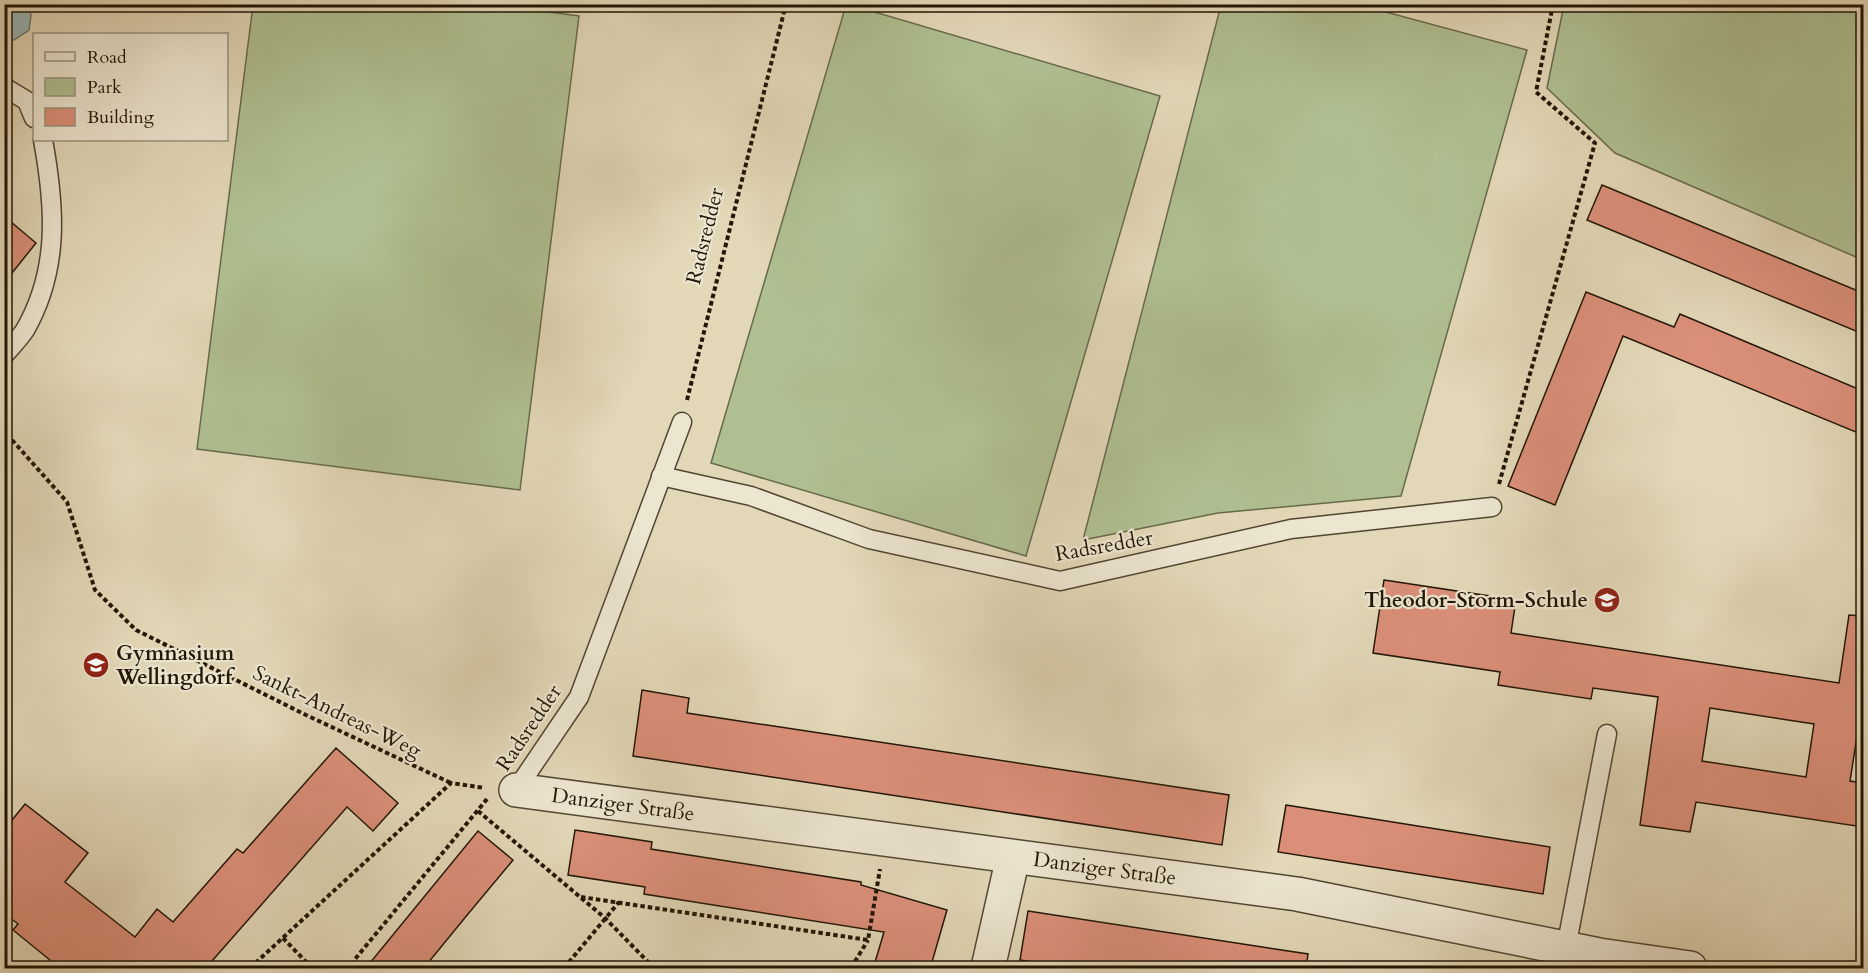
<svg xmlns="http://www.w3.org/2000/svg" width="1868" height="973" viewBox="0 0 1868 973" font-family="Cardo,serif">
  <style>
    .green { fill: #afbf91; stroke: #686a4c; stroke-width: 1.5 }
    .water { fill: #99b7b9; stroke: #697771; stroke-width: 1.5 }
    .building { fill: #db8f79; stroke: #221606; stroke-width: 1.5; fill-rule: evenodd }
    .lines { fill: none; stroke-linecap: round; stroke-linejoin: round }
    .service-casing { stroke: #524632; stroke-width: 21 }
    .minor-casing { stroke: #524632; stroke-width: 36 }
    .path { stroke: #221606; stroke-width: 4; stroke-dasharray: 4.5 3; stroke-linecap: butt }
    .service { stroke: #ece5d0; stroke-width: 18 }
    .minor { stroke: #ece5d0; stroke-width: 33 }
    .labels { text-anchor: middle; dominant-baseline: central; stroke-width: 4.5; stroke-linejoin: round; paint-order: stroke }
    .street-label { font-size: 21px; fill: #221606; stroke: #ece5d0 }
    .poi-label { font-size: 21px; font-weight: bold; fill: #221606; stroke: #ece5d0; text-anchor: end }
  </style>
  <rect width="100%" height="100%" fill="#e2d7b7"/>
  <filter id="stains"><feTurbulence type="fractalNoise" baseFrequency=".00333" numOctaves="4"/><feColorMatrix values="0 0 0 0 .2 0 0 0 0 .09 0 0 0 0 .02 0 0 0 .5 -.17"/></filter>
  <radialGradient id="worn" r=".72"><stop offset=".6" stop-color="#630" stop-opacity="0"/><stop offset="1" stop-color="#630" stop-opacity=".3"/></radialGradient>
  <g class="green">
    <path d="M489,4L579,16L520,490L197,449L253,5Z"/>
    <path d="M846,5H851L1160,96L1026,556L711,463Z"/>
    <path d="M1221,5H1360L1527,50L1401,496L1218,513L1083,540Z"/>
    <path d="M1564,5H1863V260L1615,153L1547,88Z"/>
  </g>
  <path class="water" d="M4,5H27L31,15L29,30L14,40L5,39Z"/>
  <g class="building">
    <path d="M1602,185L1863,293V334L1587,220Z"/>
    <path d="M4,216L36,243L4,283Z"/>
    <path d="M1586,292L1674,327L1680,314L1863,391V435L1623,336L1555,505L1508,486Z"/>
    <path d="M1384,580L1516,600L1511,633L1839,683L1849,615L1863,616V731L1858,730L1850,781L1863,783V827L1696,802L1690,832L1640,825L1658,697L1593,688L1591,699L1498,685L1500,672L1373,653ZM1710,708L1814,724L1806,777L1702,761Z"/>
    <path d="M642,690L689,698L687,713L1229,795L1222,845L633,756Z"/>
    <path d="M336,748L398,803L373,831L347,807L205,969H61L13,930L18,924L4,913V830L25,804L88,853L65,882L135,937L157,909L173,922L237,849L243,853Z"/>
    <path d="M1286,805L1550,847L1543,894L1278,852Z"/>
    <path d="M575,830L652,842L651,849L861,882V885L947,910L930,969H873L884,932L644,894L645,887L568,875Z"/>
    <path d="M478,831L513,860L468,914L423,969H365Z"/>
    <path d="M1028,911L1308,954L1306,969H1074L1020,960Z"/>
  </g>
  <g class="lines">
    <defs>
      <g id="service">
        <path d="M4,87L27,101L34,118"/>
        <path d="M4,355C11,347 19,339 25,330C60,269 55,206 43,140"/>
        <path d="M661,476L751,496L869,539L1060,581L1291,529L1492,507"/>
        <path d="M516,790L579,697L682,422"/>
        <path d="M1566,948L1607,734"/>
      </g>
      <g id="minor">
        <path id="s1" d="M516,790L1297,894L1599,955L1690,968"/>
        <path d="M988,968L1013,857"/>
      </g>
    </defs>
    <use href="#service" class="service-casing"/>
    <use href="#minor" class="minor-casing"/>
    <g class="path">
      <path d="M687,400L786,4"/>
      <path d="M4,441H13L67,502L95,590L136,630L306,715L451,783"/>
      <path d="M1499,484L1595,143L1536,92L1553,4"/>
      <path d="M478,811L605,918L654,968"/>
      <path d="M581,897L868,940L880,869"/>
      <path d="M283,938L312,968"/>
      <path d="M250,968L451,783L485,788"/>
      <path d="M344,968L351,964L487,799"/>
      <path d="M564,968L619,902"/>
      <path d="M851,968L868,940"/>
    </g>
    <use href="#service" class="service"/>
    <use href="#minor" class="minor"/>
  </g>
  <defs>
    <symbol id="school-disc" viewBox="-11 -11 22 22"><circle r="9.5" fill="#8f2418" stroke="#ece5d0"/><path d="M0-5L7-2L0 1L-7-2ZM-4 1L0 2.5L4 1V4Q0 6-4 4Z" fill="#fff"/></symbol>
  </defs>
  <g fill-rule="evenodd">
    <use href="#school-disc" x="1592" y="585" width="30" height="30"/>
    <use href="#school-disc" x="81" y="650" width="30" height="30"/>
  </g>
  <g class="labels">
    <g class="street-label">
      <text transform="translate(705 236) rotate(-76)">Radsredder</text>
      <text transform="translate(1104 546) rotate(-10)">Radsredder</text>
      <text transform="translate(337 712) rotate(26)">Sankt-Andreas-Weg</text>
      <text transform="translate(529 728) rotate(-56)">Radsredder</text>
      <text stroke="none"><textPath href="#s1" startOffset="108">Danziger Straße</textPath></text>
      <text stroke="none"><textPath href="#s1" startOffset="594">Danziger Straße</textPath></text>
    </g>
    <g class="poi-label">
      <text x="1588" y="600">Theodor-Storm-Schule</text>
      <text x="116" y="653" text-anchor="start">Gymnasium<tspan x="116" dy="24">Wellingdorf</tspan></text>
    </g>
  </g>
  <rect width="1868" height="973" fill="none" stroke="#e2d7b7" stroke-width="24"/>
  <rect x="6" y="6" width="1856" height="961" fill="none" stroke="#221606" stroke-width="3"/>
  <rect x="12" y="12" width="1844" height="949" fill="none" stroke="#221606" stroke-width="1.5"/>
  <rect x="33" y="33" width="195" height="108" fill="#ece5d0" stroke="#9b927f" stroke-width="1.5"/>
  <rect x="45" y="52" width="30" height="9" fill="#ece5d0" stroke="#9b927f" stroke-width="1.5"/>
  <text x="87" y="63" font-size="18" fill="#221606">Road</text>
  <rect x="45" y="78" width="30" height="18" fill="#afbf91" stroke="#9b927f" stroke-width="1.5"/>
  <text x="87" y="93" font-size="18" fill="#221606">Park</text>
  <rect x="45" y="108" width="30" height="18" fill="#db8f79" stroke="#9b927f" stroke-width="1.5"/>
  <text x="87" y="123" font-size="18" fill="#221606">Building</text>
  <rect width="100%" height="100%" filter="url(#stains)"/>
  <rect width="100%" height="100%" fill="url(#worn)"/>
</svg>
